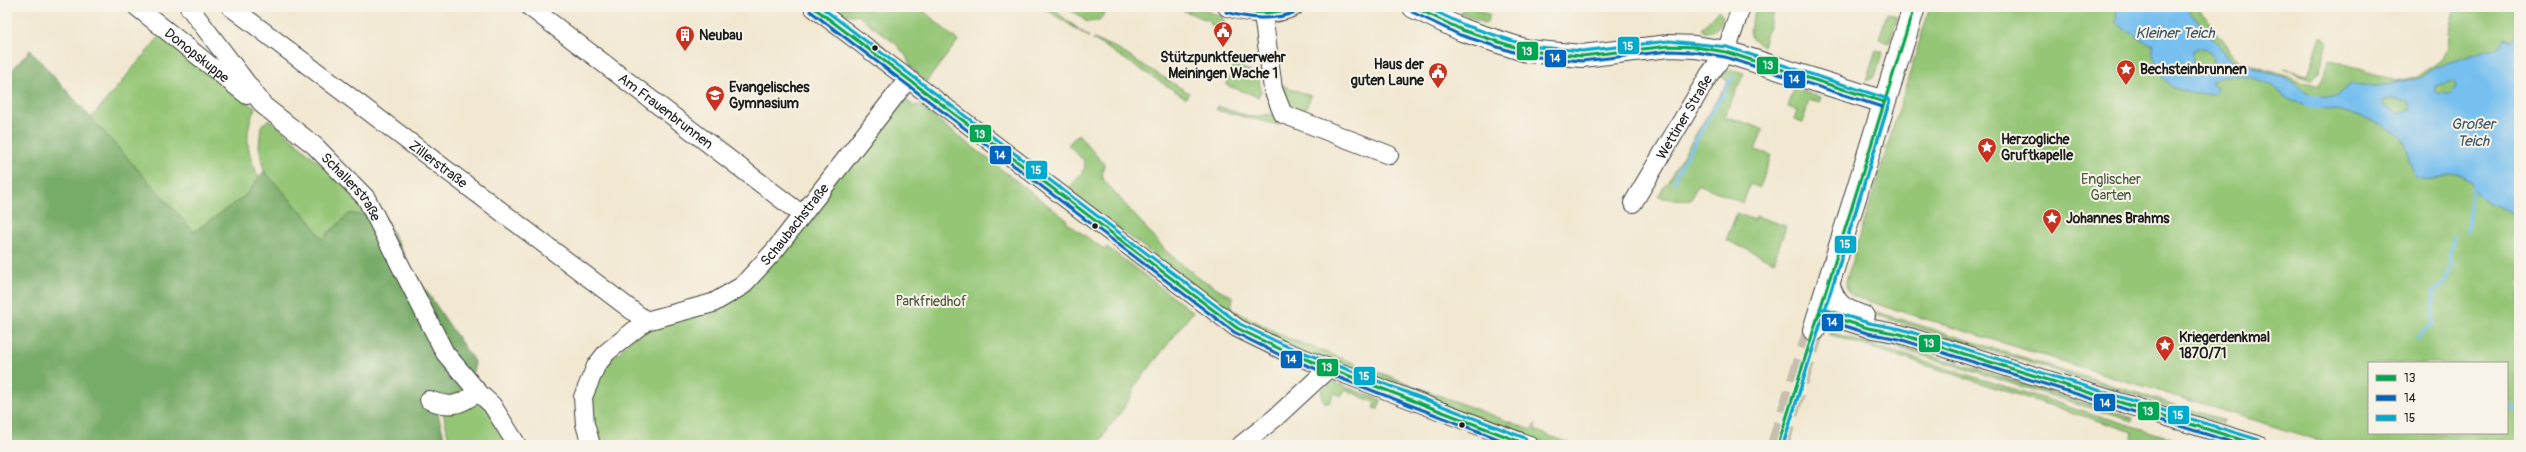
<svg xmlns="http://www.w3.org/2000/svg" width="2526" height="452" viewBox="0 0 2526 452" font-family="Pangolin,sans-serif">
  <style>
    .green { fill: #94c676; stroke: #587149; fill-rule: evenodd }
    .forest { fill: #77ab67; stroke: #4a6442 }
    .water { fill: #76bfef; stroke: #496e86; fill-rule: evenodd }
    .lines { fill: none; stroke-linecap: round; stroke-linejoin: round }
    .stream { stroke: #76bfef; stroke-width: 3.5 }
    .canal { stroke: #76bfef; stroke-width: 13 }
    .major-tunnel { stroke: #c7bfae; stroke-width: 22; stroke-dasharray: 22 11; stroke-linecap: butt }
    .minor-casing { stroke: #3c3b37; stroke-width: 20 }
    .major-casing { stroke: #3c3b37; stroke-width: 24 }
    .minor { stroke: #fff; stroke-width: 18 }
    .major { stroke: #fff; stroke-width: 22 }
    .bus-1-casing { stroke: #f7f3e8; stroke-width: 6 }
    .bus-2-casing { stroke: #f7f3e8; stroke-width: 6 }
    .bus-3-casing { stroke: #f7f3e8; stroke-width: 6 }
    .bus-1 { stroke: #00a651; stroke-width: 3 }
    .bus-2 { stroke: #0065bd; stroke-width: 3 }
    .bus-3 { stroke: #00a9ce; stroke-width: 3 }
    .bus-dot { fill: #1c1c1c; stroke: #f7f3e8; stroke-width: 1.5 }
    .labels { text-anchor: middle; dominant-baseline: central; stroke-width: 4; stroke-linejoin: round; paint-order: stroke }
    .poi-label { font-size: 14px; font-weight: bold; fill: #1c1c1c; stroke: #f7f3e8; text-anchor: start }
    .street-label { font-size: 14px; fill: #1c1c1c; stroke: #f7f3e8 }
    .park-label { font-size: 14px; fill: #46583c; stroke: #f7f3e8 }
    .water-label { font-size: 15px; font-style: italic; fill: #3c5566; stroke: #f7f3e8 }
    .line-badge { stroke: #f7f3e8; stroke-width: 1.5 }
    .badge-label { font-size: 11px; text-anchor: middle; font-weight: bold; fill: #fff }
  </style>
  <rect width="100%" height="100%" fill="#f7f3e8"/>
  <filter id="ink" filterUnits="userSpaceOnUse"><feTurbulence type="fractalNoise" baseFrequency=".025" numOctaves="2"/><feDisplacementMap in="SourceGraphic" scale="8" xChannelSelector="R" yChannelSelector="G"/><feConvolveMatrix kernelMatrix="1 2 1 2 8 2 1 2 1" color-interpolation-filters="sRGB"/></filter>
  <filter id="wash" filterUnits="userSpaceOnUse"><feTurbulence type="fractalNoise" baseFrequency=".012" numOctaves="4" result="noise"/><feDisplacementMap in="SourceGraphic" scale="16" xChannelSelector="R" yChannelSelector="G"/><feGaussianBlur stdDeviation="0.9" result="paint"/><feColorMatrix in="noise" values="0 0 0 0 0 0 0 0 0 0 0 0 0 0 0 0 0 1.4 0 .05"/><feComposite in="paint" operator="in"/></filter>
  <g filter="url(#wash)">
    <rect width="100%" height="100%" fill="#f2e8d2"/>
    <g class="green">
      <path d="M831,7H919L958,41L926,82L911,67L906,56L896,44L859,16L845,14Z"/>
      <path d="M1042,7H1055L1060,15L1089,37Z"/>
      <path d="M1067,7H1104L1103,10L1106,12L1098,21L1087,22Z"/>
      <path d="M1174,7H1194L1222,16L1226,27L1219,25L1218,28L1209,24L1210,21Z"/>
      <path d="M1464,7H1472L1490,15L1486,24L1461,13Z"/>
      <path d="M1757,7H1775L1763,46C1743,39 1751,23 1757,7Z"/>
      <path d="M1930,7H2198L2233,55L2241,62L2319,86L2329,59L2396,81L2416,77L2443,59L2448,46L2450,26L2455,7H2519V445H2334L1851,296L1847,290L1846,282ZM2369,363H2507V433H2369Z"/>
      <path d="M1718,11L1723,16C1719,27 1717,32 1704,32L1702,28Z"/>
      <path d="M1887,13L1898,16L1889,43L1879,39Z"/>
      <path d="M852,28C866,29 889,48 895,60Z"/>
      <path d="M160,36L192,58L255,108C243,136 247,151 259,178L246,195L194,232L91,118Z"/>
      <path d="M2321,37L2327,43L2318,72L2312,79L2283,69L2308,75Z"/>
      <path d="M1093,39L1114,47L1189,93L1186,98Z"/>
      <path d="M1876,50L1883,52L1875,76L1866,80Z"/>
      <path d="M1234,64L1258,75L1261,91L1258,97L1226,85Z"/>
      <path d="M1732,70L1744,73L1725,116L1763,129L1755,150L1771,155L1760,188L1750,184L1743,203L1698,184L1691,199L1678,200L1658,197L1728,81L1720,76Z"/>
      <path d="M1279,84L1311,96L1303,115L1288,107Z"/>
      <path d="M1794,89L1821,97L1819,103L1809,100L1803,122L1794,119L1797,110L1788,107Z"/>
      <path d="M905,99L915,107L917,104L1067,220L1066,222L1105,250L1107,247L1193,312L1135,386C1129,409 1107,423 1099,445H594L590,423L594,379L636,334L727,303L898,101Z"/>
      <path d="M1218,106L1250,117L1271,114L1281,118L1278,125L1216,110Z"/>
      <path d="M269,119L352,191L370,215L349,214L322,239L309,220L264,171L259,147L261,126Z"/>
      <path d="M1078,134L1104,164L1102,178L1167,252L1199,278L1233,297L1231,309L1288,338L1531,430L1536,423L1535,430L1573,445H1549L1308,354L1247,325L1068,190L1085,168L1084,161L1068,145Z"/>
      <path d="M1737,213L1754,220L1756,216L1786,226L1774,262L1726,240Z"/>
      <path d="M1861,307L2224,420L2223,423L1860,310Z"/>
      <path d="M1854,331L2133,418L2132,421L1853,334Z"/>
      <path d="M1832,333L1840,335L2193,445H2149L2131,440L2133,432L1828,334Z"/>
      <path d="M1333,382L1381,400L1378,409L1373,408L1375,403L1345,389L1342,396L1334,393L1329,403L1324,402L1321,391Z"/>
      <path d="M483,401L511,445H450L443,412Z"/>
    </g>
    <path class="forest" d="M30,50L194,232L246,195L264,171L309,220L322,239L349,214L384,216L409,265L475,363L468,392L437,410L446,445H7V76Z"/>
    <g class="water">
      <path d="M2117,7H2186L2231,60L2295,82L2311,96L2309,105C2302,103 2294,102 2288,99C2280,94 2274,85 2265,82C2254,77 2221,71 2211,81L2212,85L2217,86L2215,93C2181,99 2151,81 2153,45L2123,29L2116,23ZM2200,48L2208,51L2214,58L2213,66L2208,72H2202L2193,64L2192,52Z"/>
      <path d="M2517,34L2519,36V215L2489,203L2477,194L2471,183L2458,175L2447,174L2432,179L2417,177C2415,172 2411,168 2410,163C2407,158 2409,150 2406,145C2389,120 2346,110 2318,108L2319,97H2336L2351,84L2376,86L2420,78L2434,68L2493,48L2500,44L2504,38L2510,41ZM2453,81L2456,86L2451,94L2436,93V86ZM2393,98L2408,101L2410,110L2398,114L2382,105L2383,100Z"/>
    </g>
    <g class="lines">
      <g class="stream">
        <path d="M1674,183L1677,173L1733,77"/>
        <path d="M2467,231C2471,216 2468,202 2473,188"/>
        <path d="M2418,340L2424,329L2433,324L2434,291L2443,286L2453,265L2449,256L2454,236"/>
        <path d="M2507,403L2519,414"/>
      </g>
      <path class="canal" d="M2310,101L2319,103"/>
    </g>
  </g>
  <g filter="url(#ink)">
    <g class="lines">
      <path class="major-tunnel" d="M1778,445L1814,330"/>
      <defs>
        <g id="minor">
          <path id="s1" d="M137,7L247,95"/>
          <path id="s2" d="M189,7L264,106L315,146L366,198L445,353L478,392L492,405L517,445"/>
          <path id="s3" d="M231,7L646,321"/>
          <path id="s4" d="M530,7L801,214"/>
          <path d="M813,7L1237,328L1282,350L1529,445"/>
          <path d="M1227,7C1251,14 1271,17 1294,7"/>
          <path d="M1263,14L1273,89L1283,114L1389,155"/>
          <path id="s5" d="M1633,203L1709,75L1726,52L1741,7"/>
          <path d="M1829,281C1837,305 1843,308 1866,316"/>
          <path d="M1819,313L1868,328L1900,334L2258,445"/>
          <path d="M429,400C450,408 459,406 478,392"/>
          <path id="s6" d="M591,445L585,424L583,397L596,366L607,352L646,321L713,303L742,286L775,250L908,79"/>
          <path d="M1241,445L1275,418L1329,368"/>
        </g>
        <g id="major">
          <path d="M1414,7L1462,30L1527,51L1582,56L1669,46L1695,47L1726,52L1884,102"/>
          <path d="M1814,330L1914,7"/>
        </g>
      </defs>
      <use href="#minor" class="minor-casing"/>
      <use href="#major" class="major-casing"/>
      <use href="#minor" class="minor"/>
      <use href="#major" class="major"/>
      <defs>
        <g id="bus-1">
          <path d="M813,7L1237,328L1282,350L1523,443"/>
          <path d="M1227,7C1250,13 1271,16 1294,7"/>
          <path d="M1414,7L1462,30L1527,51L1582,56L1669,46L1695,47L1726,52L1884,102"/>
          <path d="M1819,313L1868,328L1900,334L2258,445"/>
          <path d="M1778,445L1914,7"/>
        </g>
        <g id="bus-2">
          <path d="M810,11L1234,332L1280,355L1514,445"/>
          <path d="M1226,12C1250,19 1272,21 1296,12"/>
          <path d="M1412,12L1460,35L1526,56L1582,61L1669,51L1695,52L1725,57L1882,107"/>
          <path d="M1834,282L1889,103"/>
          <path d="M1783,445L1822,319L1867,333L1899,339L2241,445"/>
        </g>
        <g id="bus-3">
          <path d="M821,7L1240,324L1284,345L1525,438L1528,445"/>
          <path d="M1426,7L1464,25L1528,46L1582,51L1669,41L1727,47L1888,99L1889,103L1783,445"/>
          <path d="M1820,308L1869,323L1901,329L2259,440"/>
        </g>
      </defs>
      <use href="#bus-1" class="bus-1-casing"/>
      <use href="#bus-2" class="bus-2-casing"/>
      <use href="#bus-3" class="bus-3-casing"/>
      <use href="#bus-1" class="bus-1"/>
      <use href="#bus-2" class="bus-2"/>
      <use href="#bus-3" class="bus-3"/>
    </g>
  </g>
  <defs>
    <symbol id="civic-pin" viewBox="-11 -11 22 30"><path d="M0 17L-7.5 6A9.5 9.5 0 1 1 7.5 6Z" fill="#c8321e" stroke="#f7f3e8"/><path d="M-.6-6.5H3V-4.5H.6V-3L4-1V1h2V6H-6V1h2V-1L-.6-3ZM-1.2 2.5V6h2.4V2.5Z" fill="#fff"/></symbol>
    <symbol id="building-pin" viewBox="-11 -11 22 30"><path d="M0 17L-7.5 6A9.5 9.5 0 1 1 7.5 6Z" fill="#c8321e" stroke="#f7f3e8"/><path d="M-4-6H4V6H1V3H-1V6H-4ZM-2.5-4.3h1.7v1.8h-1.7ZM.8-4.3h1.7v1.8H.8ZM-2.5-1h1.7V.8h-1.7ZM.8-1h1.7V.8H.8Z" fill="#fff"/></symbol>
    <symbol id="sight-pin" viewBox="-11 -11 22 30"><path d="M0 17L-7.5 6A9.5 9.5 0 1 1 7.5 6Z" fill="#c8321e" stroke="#f7f3e8"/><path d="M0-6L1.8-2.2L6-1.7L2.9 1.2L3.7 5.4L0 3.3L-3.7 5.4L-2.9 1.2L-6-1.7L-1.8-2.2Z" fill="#fff"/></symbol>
    <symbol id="school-pin" viewBox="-11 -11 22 30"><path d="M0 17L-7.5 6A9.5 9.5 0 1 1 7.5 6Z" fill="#c8321e" stroke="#f7f3e8"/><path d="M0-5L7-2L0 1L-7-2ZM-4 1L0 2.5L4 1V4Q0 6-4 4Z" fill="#fff"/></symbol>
  </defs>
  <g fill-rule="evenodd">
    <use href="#civic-pin" x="1212" y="20" width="22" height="30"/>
    <use href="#building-pin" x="674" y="24" width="22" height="30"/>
    <use href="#sight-pin" x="2115" y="58" width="22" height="30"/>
    <use href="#civic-pin" x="1427" y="61" width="22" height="30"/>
    <use href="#school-pin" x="704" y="84" width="22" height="30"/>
    <use href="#sight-pin" x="1976" y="136" width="22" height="30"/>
    <use href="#sight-pin" x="2041" y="207" width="22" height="30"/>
    <use href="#sight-pin" x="2154" y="334" width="22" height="30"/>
  </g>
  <g class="bus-dot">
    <circle cx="875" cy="48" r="3.5"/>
    <circle cx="1095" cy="226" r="3.5"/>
    <circle cx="1462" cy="425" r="3.5"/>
  </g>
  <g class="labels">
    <g class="poi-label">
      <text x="699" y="35">Neubau</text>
      <text x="1223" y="57" text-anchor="middle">Stützpunktfeuerwehr<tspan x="1223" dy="16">Meiningen Wache 1</tspan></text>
      <text x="1424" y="64" text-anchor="end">Haus der<tspan x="1424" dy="16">guten Laune</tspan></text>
      <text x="2140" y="69">Bechsteinbrunnen</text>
      <text x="729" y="87">Evangelisches<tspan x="729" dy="16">Gymnasium</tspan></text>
      <text x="2001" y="139">Herzogliche<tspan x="2001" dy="16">Gruftkapelle</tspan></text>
      <text x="2066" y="218">Johannes Brahms</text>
      <text x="2179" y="337">Kriegerdenkmal<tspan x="2179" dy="16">1870/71</tspan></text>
    </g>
    <g class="street-label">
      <text stroke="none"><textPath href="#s1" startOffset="77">Donopskuppe</textPath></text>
      <text stroke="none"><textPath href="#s4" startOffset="171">Am Frauenbrunnen</textPath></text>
      <text stroke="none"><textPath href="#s5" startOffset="100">Wettiner Straße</textPath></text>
      <text stroke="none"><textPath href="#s3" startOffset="260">Zillerstraße</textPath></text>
      <text stroke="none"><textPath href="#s2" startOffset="244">Schallerstraße</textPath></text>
      <text stroke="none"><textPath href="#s6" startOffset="334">Schaubachstraße</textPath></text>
    </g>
    <g class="park-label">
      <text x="2111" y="179">Englischer<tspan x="2111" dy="16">Garten</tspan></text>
      <text x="931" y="301">Parkfriedhof</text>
    </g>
    <g class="water-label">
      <text x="2175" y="33">Kleiner Teich</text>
      <text x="2473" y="124">Großer<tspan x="2473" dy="17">Teich</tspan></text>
    </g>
  </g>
  <g class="line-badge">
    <rect x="1617" y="36" width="23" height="19" rx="4" fill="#00a9ce"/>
    <rect x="1516" y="41" width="23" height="20" rx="4" fill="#00a651"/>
    <rect x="1544" y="49" width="23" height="19" rx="4" fill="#0065bd"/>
    <rect x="1756" y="56" width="23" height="19" rx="4" fill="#00a651"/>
    <rect x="1783" y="70" width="23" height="19" rx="4" fill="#0065bd"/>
    <rect x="969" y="124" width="23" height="19" rx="4" fill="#00a651"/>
    <rect x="989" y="145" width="23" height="20" rx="4" fill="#0065bd"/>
    <rect x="1025" y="160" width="23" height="20" rx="4" fill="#00a9ce"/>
    <rect x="1834" y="235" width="23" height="19" rx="4" fill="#00a9ce"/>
    <rect x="1821" y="313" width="23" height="19" rx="4" fill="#0065bd"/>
    <rect x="1918" y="334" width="23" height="19" rx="4" fill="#00a651"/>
    <rect x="1280" y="350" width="23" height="19" rx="4" fill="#0065bd"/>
    <rect x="1316" y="358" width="23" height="19" rx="4" fill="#00a651"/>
    <rect x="1353" y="366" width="23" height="20" rx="4" fill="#00a9ce"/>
    <rect x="2093" y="393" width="23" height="19" rx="4" fill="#0065bd"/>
    <rect x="2137" y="401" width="23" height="20" rx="4" fill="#00a651"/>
    <rect x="2167" y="405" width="23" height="20" rx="4" fill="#00a9ce"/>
  </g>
  <g class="badge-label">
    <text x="1628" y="50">15</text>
    <text x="1527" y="55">13</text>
    <text x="1555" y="62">14</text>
    <text x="1768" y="69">13</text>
    <text x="1794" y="83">14</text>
    <text x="980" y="138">13</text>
    <text x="1000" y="159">14</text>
    <text x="1036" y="174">15</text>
    <text x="1845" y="248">15</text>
    <text x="1832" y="326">14</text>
    <text x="1929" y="347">13</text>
    <text x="1291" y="363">14</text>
    <text x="1327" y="371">13</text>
    <text x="1364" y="380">15</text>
    <text x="2105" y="407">14</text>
    <text x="2148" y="415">13</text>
    <text x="2178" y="419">15</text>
  </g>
  <rect width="2526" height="452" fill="none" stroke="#f7f3e8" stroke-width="24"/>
  <rect x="2368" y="362" width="140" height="72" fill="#f7f3e8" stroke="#9f9d96"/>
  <rect x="2376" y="375" width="20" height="6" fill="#00a651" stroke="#9f9d96"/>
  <text x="2404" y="382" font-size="12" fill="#1c1c1c">13</text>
  <rect x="2376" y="395" width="20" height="6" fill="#0065bd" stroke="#9f9d96"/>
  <text x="2404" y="402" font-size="12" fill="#1c1c1c">14</text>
  <rect x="2376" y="415" width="20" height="6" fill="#00a9ce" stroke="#9f9d96"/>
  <text x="2404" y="422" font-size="12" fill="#1c1c1c">15</text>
</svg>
